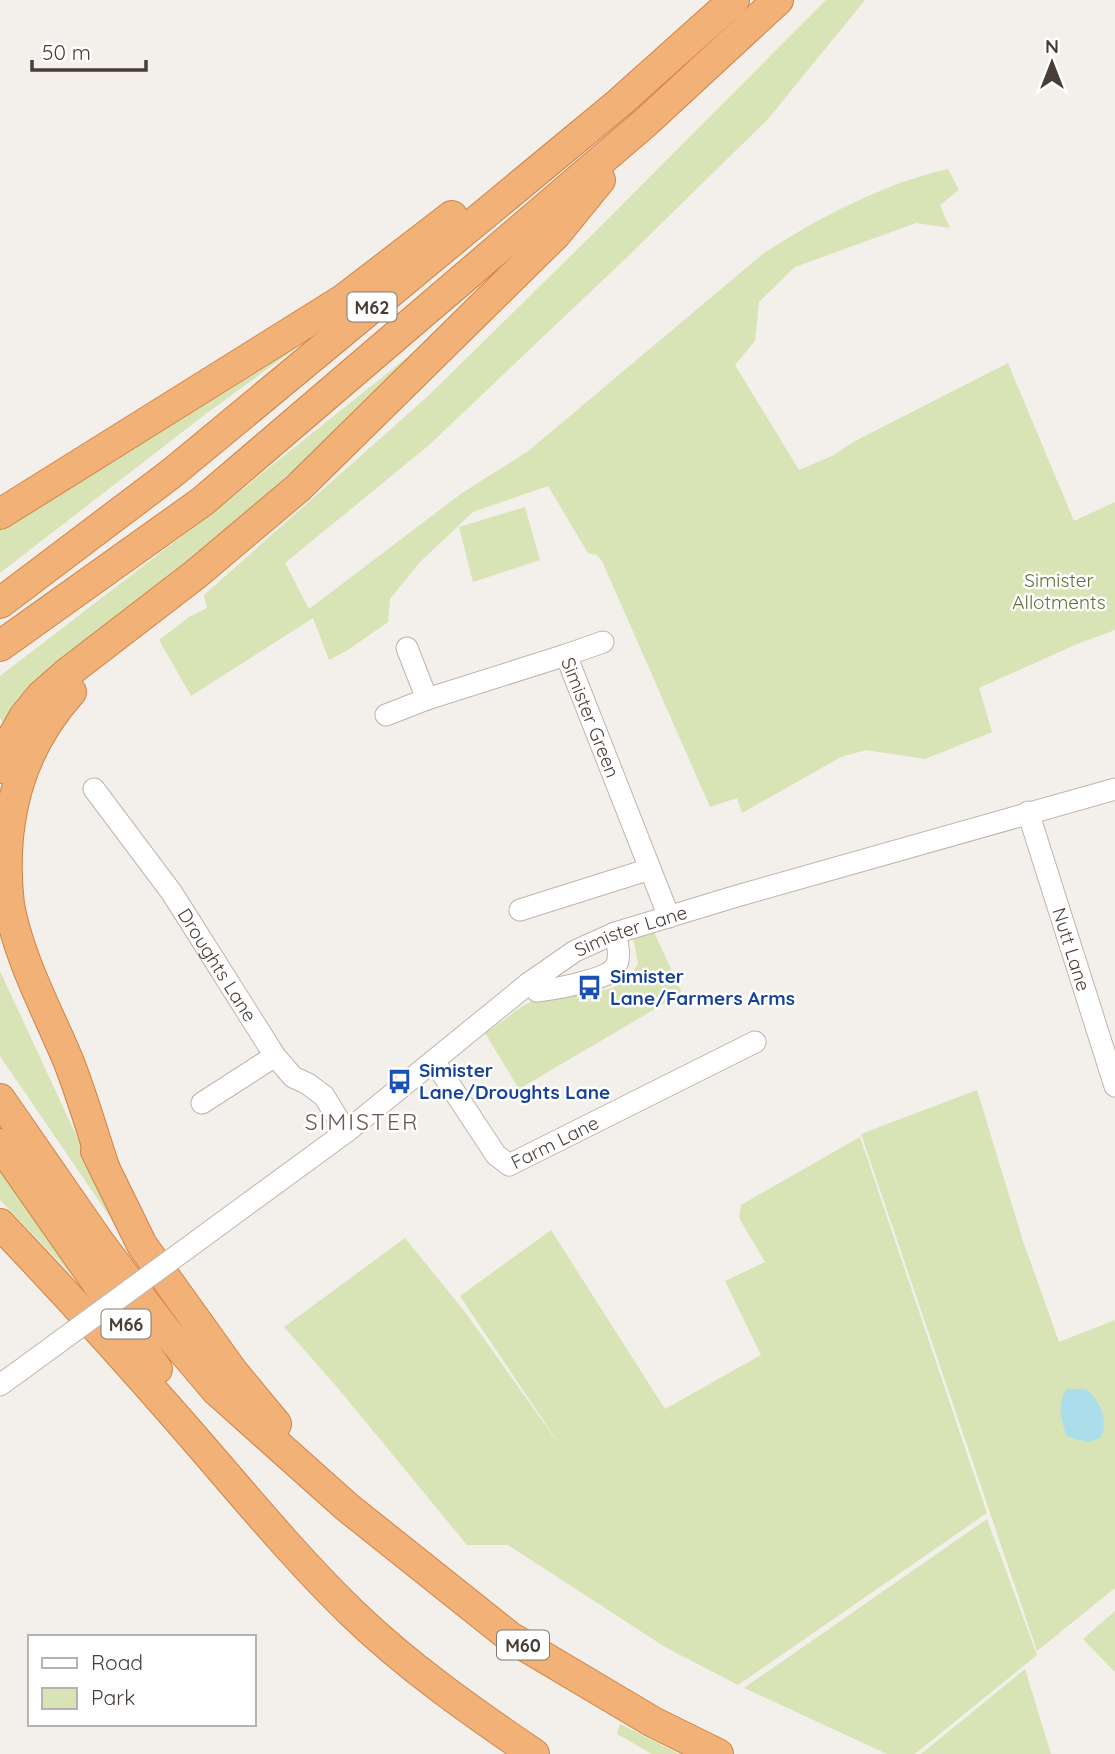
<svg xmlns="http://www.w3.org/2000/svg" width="1115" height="1754" viewBox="0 0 1115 1754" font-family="Quicksand,sans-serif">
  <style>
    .green { fill: #d8e4b6 }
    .water { fill: #acddeb }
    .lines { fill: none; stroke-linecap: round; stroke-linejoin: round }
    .minor-casing { stroke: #beb5ad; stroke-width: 23 }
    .highway-casing { stroke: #d18347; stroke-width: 32 }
    .minor { stroke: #fff; stroke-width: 21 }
    .highway { stroke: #f2b176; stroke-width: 30 }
    .minor-bridge-casing { stroke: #beb5ad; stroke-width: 23; stroke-linecap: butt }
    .minor-bridge { stroke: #fff; stroke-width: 21 }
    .labels { text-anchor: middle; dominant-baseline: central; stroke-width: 5; stroke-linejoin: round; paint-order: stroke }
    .shield { fill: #fff; stroke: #7e7874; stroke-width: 2 }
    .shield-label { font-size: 18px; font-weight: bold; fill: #473e38 }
    .park-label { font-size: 19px; fill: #577430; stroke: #fff }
    .street-label { font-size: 19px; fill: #473e38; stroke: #fff }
    .transit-label { font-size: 19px; font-weight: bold; fill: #164399; stroke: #fff; text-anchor: start }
    .quarter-label { font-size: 23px; letter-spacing: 2px; fill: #695a51; stroke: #fff }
  </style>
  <rect width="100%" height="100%" fill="#f3efea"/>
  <g class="green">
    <path d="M826,0H865L768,119L623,261L428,446L285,563L309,609L462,493L527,452L764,253C818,218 885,183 948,169L959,190L940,205L950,228L916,223L795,267L759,302L755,341L735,365L799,470L832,456L855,441L1008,363L1074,521L1115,502V630L1077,644L979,688L992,732L925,759L866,750L841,757L742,813L737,798L710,807L602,561L597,555L588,553L548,486L473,512L420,562L390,599L388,622L348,650L329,660L313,618L191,696L159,640L189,617L207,608L204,595L428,396L596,231Z"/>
    <path d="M302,344L207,413L0,573V526Z"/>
    <path d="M416,350L422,357L4,725L0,717V676L220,507Z"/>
    <path d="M525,507L540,560L473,582L459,527Z"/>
    <path d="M653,930L682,993L519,1089L485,1033C503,1023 515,1008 535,1000C563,989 600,999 625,981C630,978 634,969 638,964L633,937Z"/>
    <path d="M0,971L88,1161L142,1264L0,1056Z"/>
    <path d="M977,1090L1023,1241L1059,1342L1115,1320V1588L1037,1651L861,1134Z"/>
    <path d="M860,1137L987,1513L738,1685L665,1647L508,1545H467L337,1387L284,1327L405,1238L465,1312L563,1450L460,1296L551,1230L665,1409L761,1355L725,1281L765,1262L739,1218L741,1205Z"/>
    <path d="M0,1168L77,1280L0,1200Z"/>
    <path d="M987,1519L1037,1655L915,1754H887L744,1688Z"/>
    <path d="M1115,1611V1672L1083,1639Z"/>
    <path d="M1025,1669L1051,1754H921Z"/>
    <path d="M620,1724L680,1754H652L617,1734Z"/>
  </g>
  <path class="water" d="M1068,1389H1085C1100,1399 1109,1420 1101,1438L1089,1442L1067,1437C1062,1422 1055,1402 1068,1389Z"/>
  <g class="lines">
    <defs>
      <g id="minor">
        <path d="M407,648L427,699"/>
        <path d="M566,655L603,642"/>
        <path id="s1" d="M386,715L427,699L566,655L669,917"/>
        <path id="s2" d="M94,789L172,893L275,1056L293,1077L308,1084L324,1096L346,1132"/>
        <path id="s3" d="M1028,812L1115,1086"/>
        <path d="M520,910L650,869"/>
        <path d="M529,983L537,991C554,989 571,986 587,981C619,973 623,964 615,933"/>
        <path id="s4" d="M434,1061L496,1155L509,1165L755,1042"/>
        <path d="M202,1103L275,1056"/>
        <path id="s5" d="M223,1222L346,1132L529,983L575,951L615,933L737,896L1115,789"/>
        <path d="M0,1385L18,1372"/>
      </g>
      <g id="highway">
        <path d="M0,514L344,299L452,216"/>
        <path d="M0,603L172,473L619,103L734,0"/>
        <path d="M0,646L203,501L646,122L778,0"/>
        <path d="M71,692C17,752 0,825 9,905C19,959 47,1010 68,1060C82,1095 92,1131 104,1167"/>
        <path d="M0,768L10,742L24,717L41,696L66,674L196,574L298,488L556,234L600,180"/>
        <path d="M0,1099L99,1242L166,1331L216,1390L347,1507L510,1637L653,1722L718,1754"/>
        <path d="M0,1144L157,1369"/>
        <path d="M96,1151L142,1245L233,1372L276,1424"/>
        <path d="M0,1224C62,1289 123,1356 182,1424C238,1488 292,1555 353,1614C408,1667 471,1711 534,1754"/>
      </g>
    </defs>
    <use href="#minor" class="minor-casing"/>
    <use href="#highway" class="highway-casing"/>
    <use href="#minor" class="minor"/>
    <use href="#highway" class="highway"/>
    <defs>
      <path id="minor-bridge" d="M18,1372L223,1222"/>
    </defs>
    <use href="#minor-bridge" class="minor-bridge-casing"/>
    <use href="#minor-bridge" class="minor-bridge"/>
  </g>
  <defs>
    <symbol id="bus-bare" viewBox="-9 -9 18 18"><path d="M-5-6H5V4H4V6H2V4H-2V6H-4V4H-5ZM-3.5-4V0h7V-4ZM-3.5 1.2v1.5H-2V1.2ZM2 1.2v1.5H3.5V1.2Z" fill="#1a4fb4" stroke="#fff" stroke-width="2.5" paint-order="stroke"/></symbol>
  </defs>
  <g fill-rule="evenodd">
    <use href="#bus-bare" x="572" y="970" width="35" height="35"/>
    <use href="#bus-bare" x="382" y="1064" width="35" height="35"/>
  </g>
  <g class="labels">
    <g class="shield">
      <rect x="347.5" y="292.5" width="49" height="29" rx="5"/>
      <rect x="101.5" y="1309.5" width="49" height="29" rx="5"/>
      <rect x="497" y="1630.5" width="52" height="29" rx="5"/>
    </g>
    <g class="shield-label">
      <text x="372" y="307">M62</text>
      <text x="126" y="1324">M66</text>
      <text x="523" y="1645">M60</text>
    </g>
    <g class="park-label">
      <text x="1059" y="580">Simister<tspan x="1059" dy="22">Allotments</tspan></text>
    </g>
    <g class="street-label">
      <text stroke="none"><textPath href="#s1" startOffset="257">Simister Green</textPath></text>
      <text stroke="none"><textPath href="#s5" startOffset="504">Simister Lane</textPath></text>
      <text stroke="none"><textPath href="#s3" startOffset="144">Nutt Lane</textPath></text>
      <text stroke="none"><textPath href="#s2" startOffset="215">Droughts Lane</textPath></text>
      <text stroke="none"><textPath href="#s4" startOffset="180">Farm Lane</textPath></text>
    </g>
    <g class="transit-label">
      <text x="610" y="976">Simister<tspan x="610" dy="22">Lane/Farmers Arms</tspan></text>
      <text x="419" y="1070">Simister<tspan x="419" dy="22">Lane/Droughts Lane</tspan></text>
    </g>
    <g class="quarter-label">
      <text x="362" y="1121">SIMISTER</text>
    </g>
  </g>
  <rect x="28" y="1635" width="228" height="91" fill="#ffffff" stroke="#b5b2af" stroke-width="2"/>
  <rect x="42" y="1658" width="35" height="10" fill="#ffffff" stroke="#b5b2af" stroke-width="2"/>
  <text x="91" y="1670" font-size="21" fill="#473e38">Road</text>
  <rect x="42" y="1688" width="35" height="21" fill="#d8e4b6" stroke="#b5b2af" stroke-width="2"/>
  <text x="91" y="1705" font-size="21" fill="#473e38">Park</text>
  <g transform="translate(1052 63)" stroke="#ffffff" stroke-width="5" paint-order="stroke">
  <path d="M0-5L12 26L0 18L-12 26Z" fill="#473e38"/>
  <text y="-10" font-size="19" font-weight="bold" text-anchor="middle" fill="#473e38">N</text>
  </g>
  <path d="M32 60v10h114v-10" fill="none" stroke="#473e38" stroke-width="3.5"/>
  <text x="42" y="60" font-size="21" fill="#473e38" stroke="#ffffff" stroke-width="5" paint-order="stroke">50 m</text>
</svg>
